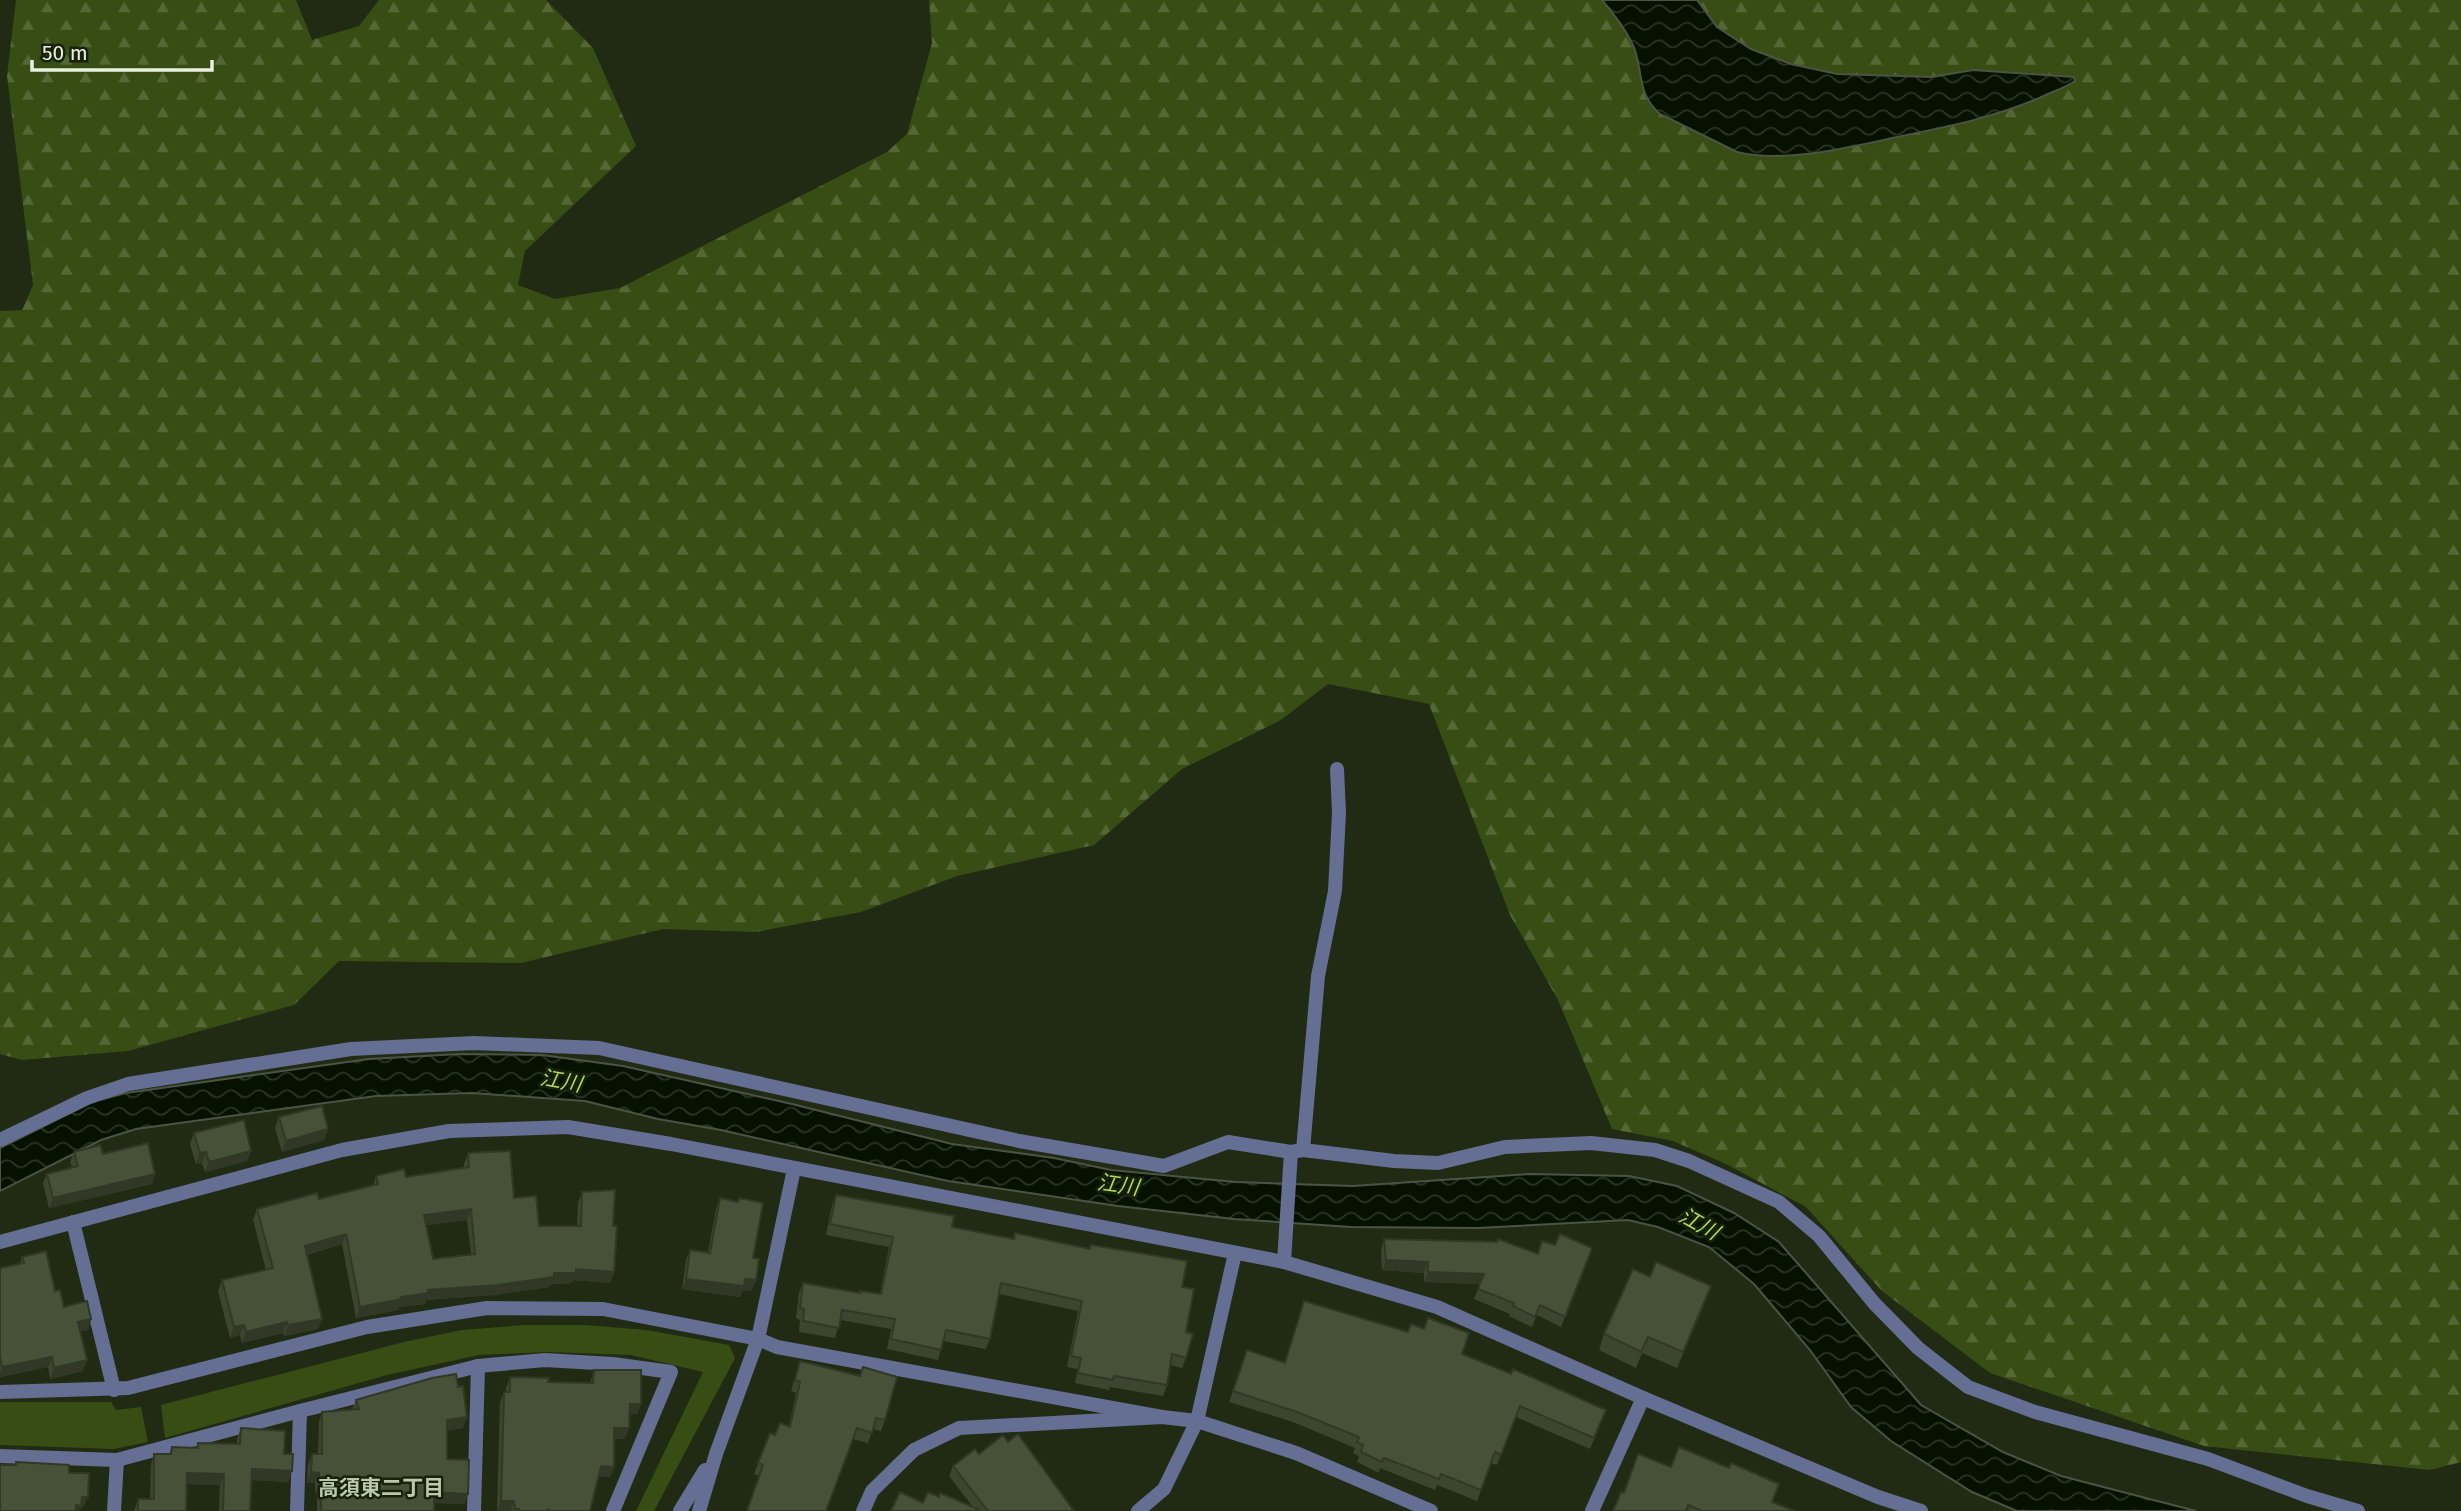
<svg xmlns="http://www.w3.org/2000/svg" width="2461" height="1511" viewBox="0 0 2461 1511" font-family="'Fira Sans','Noto Sans JP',sans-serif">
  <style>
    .grass { fill: #384d13 }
    .forest { fill: url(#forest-firs) }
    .water { fill: url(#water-waves); stroke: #4b5444; stroke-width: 2 }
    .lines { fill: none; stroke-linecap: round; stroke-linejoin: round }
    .street { stroke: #646f93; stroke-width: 14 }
    .wall { fill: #3c462f; fill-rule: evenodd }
    .shaded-wall { fill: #313926 }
    .building { fill: #465137; stroke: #313926; stroke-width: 2; fill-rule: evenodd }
    .labels { text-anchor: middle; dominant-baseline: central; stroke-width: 5; stroke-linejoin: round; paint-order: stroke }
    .water-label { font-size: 21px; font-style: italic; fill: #addb63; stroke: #182109 }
    .neighbourhood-label { font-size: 21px; font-weight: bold; fill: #bbc8ab; stroke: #182109 }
  </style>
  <defs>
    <pattern id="forest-firs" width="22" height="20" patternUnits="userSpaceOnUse" patternTransform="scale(1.75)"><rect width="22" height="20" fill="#384d13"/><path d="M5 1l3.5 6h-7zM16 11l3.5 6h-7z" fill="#556735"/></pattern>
    <pattern id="water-waves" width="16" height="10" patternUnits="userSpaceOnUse" patternTransform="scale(1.75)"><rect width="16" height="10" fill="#071100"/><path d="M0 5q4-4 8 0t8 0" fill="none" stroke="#2b3425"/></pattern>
  </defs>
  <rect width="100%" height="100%" fill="#212b13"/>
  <g class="grass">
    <path d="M525,1325H585L647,1330L729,1345L735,1358L654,1511H636L703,1372L631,1355L548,1352L479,1355L387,1375L165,1438L161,1405L404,1342L462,1330Z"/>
    <path d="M0,1402H111L116,1410L141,1407L148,1442L114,1449L0,1445Z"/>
  </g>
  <path class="forest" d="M16,0H296L312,40L359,26L379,0H546L593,48L636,146L525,251L518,285L555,299L620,288L887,152L907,134L932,43L929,0H2461V1462L2430,1470L2204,1446L1990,1373L1882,1291L1806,1207L1726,1164L1673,1141L1612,1129L1558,1000L1510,915L1429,704L1328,684L1281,720L1182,769L1094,845L957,876L861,912L756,932L663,929L521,963L339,961L294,1005L128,1051L22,1060L0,1054V311L22,310L33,285L7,76Z"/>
  <g class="water">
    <path d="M1602,0H1697L1717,27L1751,49L1791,64L1837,74L1932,77L1973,70L2074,77L2075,81C2067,87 2056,90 2046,95C2000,116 1951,126 1902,136C1854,146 1785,164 1737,152L1660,114C1636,93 1644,72 1633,45C1625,28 1614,14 1602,0Z"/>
    <path d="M460,1054L542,1055L623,1066L792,1104L952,1144L1054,1158L1111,1170L1235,1182L1353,1186L1529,1174L1629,1176L1677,1186L1734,1213L1779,1242L1921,1405L2003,1452L2061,1476L2196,1511H2017L1972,1492L1891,1441L1851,1407L1810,1350L1754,1284L1709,1247L1658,1227L1628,1220L1478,1228L1351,1227L1234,1219L1118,1206L948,1181L721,1130L658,1119L585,1101L472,1093L376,1096L136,1129L101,1140L0,1191V1148L92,1102L126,1093L369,1059Z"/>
  </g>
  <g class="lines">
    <g class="street">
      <path d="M0,1140L87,1098L128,1084L351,1049L474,1043L599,1048L1019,1141L1164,1166L1228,1142L1291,1152L1303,1150L1318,976L1335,891L1339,813L1337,769"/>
      <path d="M1303,1150L1394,1161L1438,1163L1505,1147L1591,1143L1655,1150L1689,1161L1779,1202L1819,1236L1874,1303L1918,1348L1968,1387L2035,1412L2208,1459L2307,1496L2358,1511"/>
      <path d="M73,1222L114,1390"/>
      <path d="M0,1242L342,1150L449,1131L568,1127L671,1144L1284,1262L1437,1307L1643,1398L1878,1497L1921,1511"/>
      <path d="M1284,1262L1291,1152"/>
      <path d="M0,1392L128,1388L367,1327L487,1308L603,1309L758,1339L777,1347L1162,1417"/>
      <path d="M0,1456L117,1460L300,1411L478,1366L545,1360L613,1364L671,1372L613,1511"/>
      <path d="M114,1511L117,1460"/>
      <path d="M297,1511L300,1411"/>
      <path d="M474,1511L478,1366"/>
      <path d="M680,1511L705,1470"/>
      <path d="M699,1511L716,1454L758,1339L794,1169"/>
      <path d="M863,1511L872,1491L914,1450L959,1428L1162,1417L1197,1421L1296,1453L1431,1511"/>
      <path d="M1138,1511L1164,1489L1197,1421L1235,1253"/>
      <path d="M1592,1511L1643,1398"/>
    </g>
  </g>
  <g class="wall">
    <path d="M279,1117L328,1129L324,1140L282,1152L275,1128Z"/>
    <path d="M194,1133L251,1151L247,1161L205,1172L202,1163L196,1164L190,1144Z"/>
    <path d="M74,1152L103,1154L155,1174L152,1184L49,1208L43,1183L47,1174L72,1167L70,1162Z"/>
    <path d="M468,1153L514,1198L539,1226H577L578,1203L582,1192L613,1226L614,1272L610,1283L573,1280L572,1283L552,1284L550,1287L494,1295L426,1300L425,1304L399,1307L398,1310L356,1318L342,1244L307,1255L322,1319L318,1329L284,1336L283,1333L242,1343L240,1335L230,1338L218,1291L222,1280L266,1270L253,1220L257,1209L319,1199L373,1186L376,1176L406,1177L464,1167V1164ZM467,1220L471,1254L433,1259L426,1225Z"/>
    <path d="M836,1195L952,1227L1013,1239L1015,1233L1090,1249L1091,1245L1182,1287L1186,1332V1358L1182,1368L1170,1365L1167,1385L1163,1396L1110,1387L1109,1390L1075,1383L1078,1369L1067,1367L1078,1311L999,1294L990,1339L986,1349L943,1341L938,1360L887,1349L891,1329L840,1320L835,1338L799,1332L800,1320L796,1318L799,1293L803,1283L859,1293L880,1294L889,1247L826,1235L832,1205Z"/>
    <path d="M720,1198L753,1258L752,1291L743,1290L740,1297L682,1289L686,1260L690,1250L708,1252L716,1209Z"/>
    <path d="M1384,1239L1538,1254L1555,1245L1592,1248L1561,1327L1537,1315L1532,1327L1509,1316L1510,1314L1474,1299L1480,1284L1424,1282V1273L1382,1270L1381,1250Z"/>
    <path d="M22,1257L55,1291L64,1307L91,1319L88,1330L80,1331L83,1371L50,1379L48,1367L0,1377V1268L20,1264Z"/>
    <path d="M1304,1301L1462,1354L1511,1374L1606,1410L1590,1449L1516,1417L1497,1465L1491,1463L1477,1501L1437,1485L1435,1490L1380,1468L1379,1473L1357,1462L1359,1456L1353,1453L1355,1448L1293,1422L1229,1402L1247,1350L1285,1363Z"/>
    <path d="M1705,1303L1677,1368L1642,1353L1636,1368L1599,1350L1604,1334Z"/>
    <path d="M800,1361L860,1375L863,1367L885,1420L881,1431L873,1429L868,1443L853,1439L759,1476L754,1474L770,1433L775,1435L789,1426L796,1393L791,1391Z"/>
    <path d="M594,1370L641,1404L637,1414H629L625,1439H614V1467L610,1477H598L590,1511H497L500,1403L504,1392H506V1388L510,1377L548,1382L590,1383Z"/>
    <path d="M356,1400L463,1428L447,1430V1459L465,1504L434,1503V1511H317V1493H315V1483H307L308,1465L312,1454H318L319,1422L322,1412L352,1409Z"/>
    <path d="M241,1428L284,1454L292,1471L288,1482L252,1480L250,1511H219L220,1485L187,1484L186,1511H134L138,1499H150L151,1464L154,1454H169L172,1447L196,1448L198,1443L237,1444V1439Z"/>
    <path d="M1008,1442L1074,1511H891L923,1503L939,1497L973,1507L949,1476L953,1466Z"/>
    <path d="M1624,1493L1772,1502L1795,1511H1613Z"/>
  </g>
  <g class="shaded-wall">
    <path d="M328,1129L324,1140L282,1152L286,1141Z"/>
    <path d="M251,1151L247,1161L205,1172L209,1162Z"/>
    <path d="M206,1152L202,1163L196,1164L200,1153Z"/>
    <path d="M155,1174L152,1184L49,1208L53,1198Z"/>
    <path d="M471,1209L467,1220L421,1226L424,1215Z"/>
    <path d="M346,1234L342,1244L301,1256L305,1246Z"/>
    <path d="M1386,1260L1428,1262L1424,1273L1382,1270Z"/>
    <path d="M576,1269L614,1272L610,1283L573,1280L572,1283L552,1284L550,1287L494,1295L426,1300L425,1304L399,1307L398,1310L356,1318L360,1307L428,1290L554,1273Z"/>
    <path d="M1428,1272L1484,1274L1480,1284L1424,1282Z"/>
    <path d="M686,1279H745L756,1280L752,1291L743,1290L740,1297L682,1289Z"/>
    <path d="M1711,1286L1705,1303L1677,1368L1683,1352Z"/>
    <path d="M91,1319L88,1330L74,1333L78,1322Z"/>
    <path d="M322,1319L318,1329L284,1336L288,1325Z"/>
    <path d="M287,1322L283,1333L242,1343L246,1332Z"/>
    <path d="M244,1325L240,1335L230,1338L234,1327Z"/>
    <path d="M52,1357L48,1367L0,1377V1373L2,1367Z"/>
    <path d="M87,1360L83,1371L50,1379L54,1368Z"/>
    <path d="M630,1404H641L637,1414L626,1415Z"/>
    <path d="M467,1417L463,1428L443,1431L447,1420Z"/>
    <path d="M614,1428H629L625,1439H611Z"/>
    <path d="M601,1466L614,1467L610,1477H597Z"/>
    <path d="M252,1469L292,1471L288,1482L248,1480Z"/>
    <path d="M311,1472L319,1473L315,1483H307Z"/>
    <path d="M187,1473L224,1474L220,1485L183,1484Z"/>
    <path d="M319,1482H321L317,1493H315Z"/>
    <path d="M434,1492L468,1494L465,1504L430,1503Z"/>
    <path d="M82,1497H88L83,1508L80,1509L79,1511H74L76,1505Z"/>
    <path d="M501,1501H514L511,1511H497Z"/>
  </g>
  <g class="building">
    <path d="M322,1106L328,1129L286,1141L279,1117Z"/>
    <path d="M244,1120L251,1151L209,1162L206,1152L200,1153L194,1133Z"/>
    <path d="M148,1143L155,1174L53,1198L47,1174L78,1166L74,1152L100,1145L103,1154Z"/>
    <path d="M510,1151L514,1198L536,1196L539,1226H581L582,1192L615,1190L613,1226H617L614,1272L576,1269V1273H554V1277L498,1285L428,1290V1293L401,1297L402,1299L360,1307L346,1234L305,1246L322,1319L288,1325L287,1322L246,1332L244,1325L234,1327L222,1280L273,1268L257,1209L317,1193L319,1199L378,1184L376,1176L404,1169L406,1177L469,1167L468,1153ZM471,1209L475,1254L433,1259L424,1215Z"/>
    <path d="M836,1195L954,1216L952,1227L1014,1239L1015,1233L1090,1249L1091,1245L1187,1261L1182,1287L1194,1289L1186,1332L1193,1334L1186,1358L1172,1354L1167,1385L1114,1376L1113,1380L1078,1373L1081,1358L1071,1356L1082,1301L1001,1283L990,1339L946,1330L941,1350L891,1339L895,1319L842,1310L839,1328L803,1321L804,1309L800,1308L803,1283L860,1293V1291L881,1294L893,1237L830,1224Z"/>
    <path d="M720,1198L738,1202L739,1198L763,1203L753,1258L759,1259L756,1280L745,1279L744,1286L686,1279L690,1250L710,1253Z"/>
    <path d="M1560,1234L1592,1248L1565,1317L1540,1305L1535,1317L1513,1306L1514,1303L1478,1289L1484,1274L1428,1272V1262L1386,1260L1384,1239L1497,1242L1498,1239L1538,1254L1542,1241L1555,1245Z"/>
    <path d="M46,1251L55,1291L60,1290L64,1307L87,1301L91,1319L78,1322L87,1360L54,1368L52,1357L2,1367L0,1356V1268L24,1263L22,1257Z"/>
    <path d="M1656,1262L1711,1286L1683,1352L1648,1337L1641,1352L1604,1334L1633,1269L1650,1277Z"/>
    <path d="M1304,1301L1408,1332L1411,1324L1424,1329L1428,1318L1469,1333L1462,1354L1511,1374L1513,1369L1606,1410L1594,1438L1520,1406L1501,1455L1495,1452L1481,1490L1441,1474L1439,1479L1384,1458L1382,1462L1361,1452L1363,1445L1357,1442L1359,1437L1297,1412L1233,1391L1247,1350L1285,1363Z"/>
    <path d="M800,1361L860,1376L863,1367L897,1377L885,1420L876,1418L872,1433L857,1428L826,1511H747L763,1465L758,1463L770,1433L775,1435L780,1423L790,1427L800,1382L795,1380Z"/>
    <path d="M594,1370H641V1404H630L629,1428H614V1467L601,1466L590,1511H553L547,1510V1511H519V1509H515L514,1501H501L504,1392H510V1377L549,1378L548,1382L593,1383Z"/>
    <path d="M456,1374L458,1387L463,1386L467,1417L447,1420V1459L469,1460L468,1494L434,1492V1511H321V1482H319V1473L311,1472L312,1454H322V1412L359,1409L356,1400L432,1378Z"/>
    <path d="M241,1428L285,1431L284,1454H293L292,1471L252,1469L250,1511H223L224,1474L187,1473L186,1511H138V1499H154V1454H171L172,1447L198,1448V1443L240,1444Z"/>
    <path d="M1018,1434L1074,1511H988L953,1466L975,1449L979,1454L1003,1435L1008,1442Z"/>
    <path d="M1679,1447L1729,1468L1731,1463L1779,1484L1772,1502L1795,1511H1702L1688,1505L1686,1511H1613L1621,1492L1624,1493L1638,1454L1671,1467Z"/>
    <path d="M16,1462L69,1465V1473H89L88,1497H82L81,1506L76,1505V1511H0V1465H16Z"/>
    <path d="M900,1492L923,1503L928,1492L939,1497L940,1493L982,1511H891Z"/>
  </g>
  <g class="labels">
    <g class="water-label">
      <text transform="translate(561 1081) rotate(10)">江川</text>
      <text transform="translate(1118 1185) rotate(8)">江川</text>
      <text transform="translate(1699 1224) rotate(29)">江川</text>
    </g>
    <g class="neighbourhood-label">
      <text x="381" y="1488">高須東二丁目</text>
    </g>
  </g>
  <path d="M32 60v10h180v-10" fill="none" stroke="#e9f0e1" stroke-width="3.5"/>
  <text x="42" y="60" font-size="21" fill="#e9f0e1" stroke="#182109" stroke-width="5" paint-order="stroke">50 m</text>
</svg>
